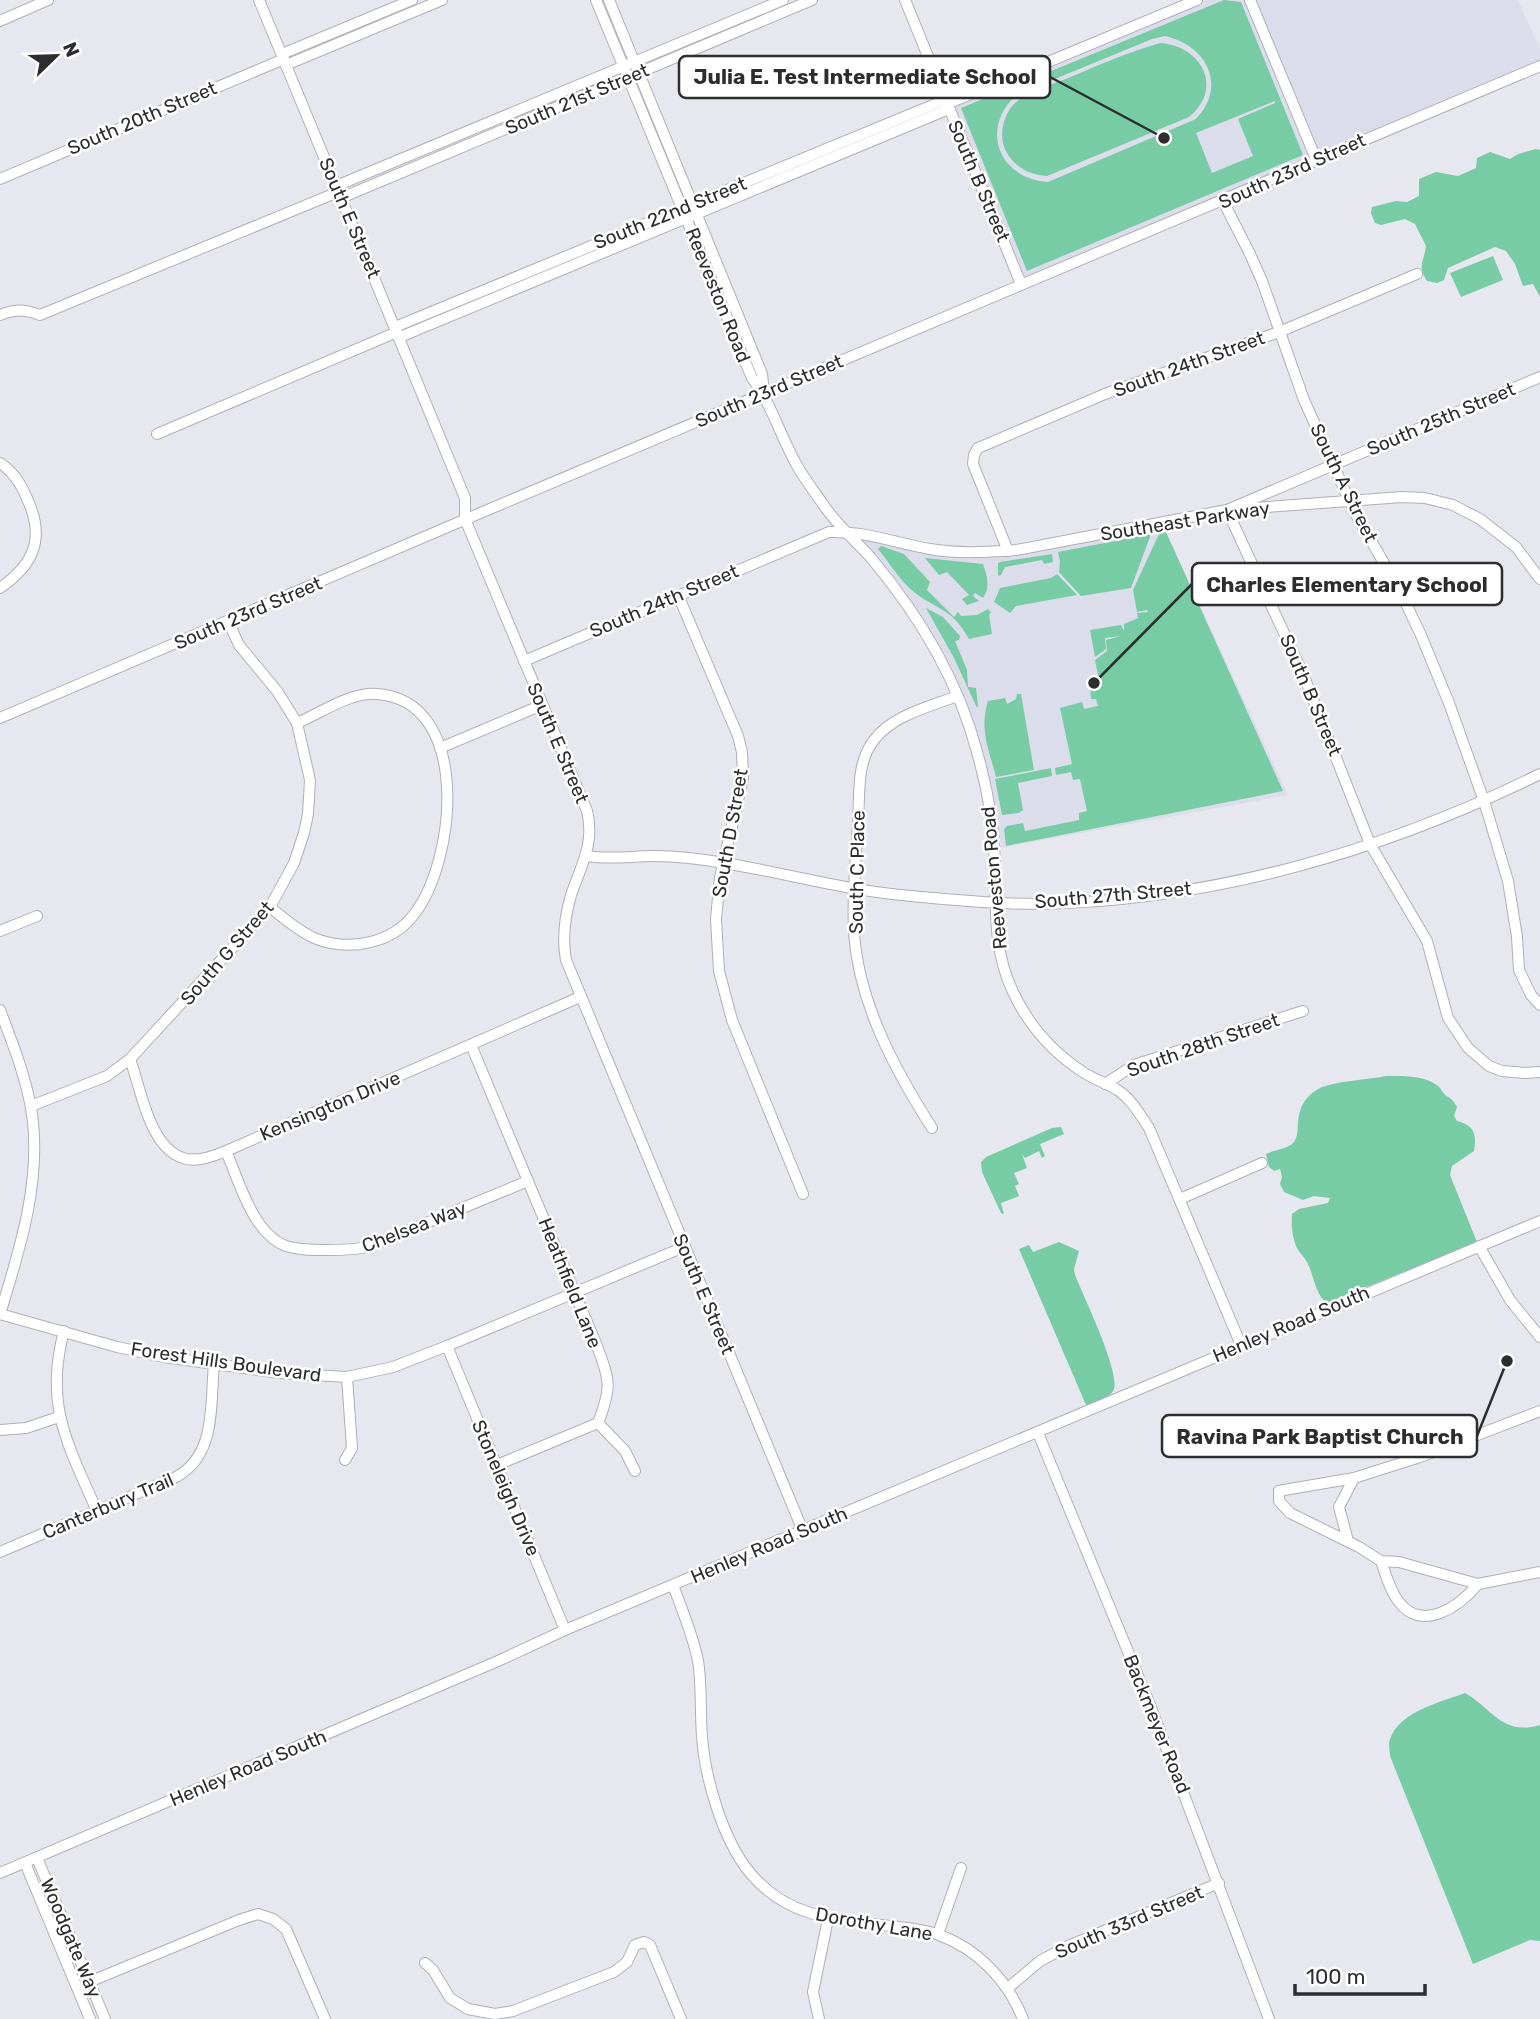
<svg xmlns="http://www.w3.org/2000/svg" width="1540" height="2019" viewBox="0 0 1540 2019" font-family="Rubik,sans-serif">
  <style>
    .built { fill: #dbddeb }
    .green { fill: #77cca5; fill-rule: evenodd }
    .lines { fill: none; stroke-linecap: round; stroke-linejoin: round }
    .minor-casing { stroke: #afb0b6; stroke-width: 12 }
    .minor { stroke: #fff; stroke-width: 10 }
    .labels { text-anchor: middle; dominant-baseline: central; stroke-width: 5; stroke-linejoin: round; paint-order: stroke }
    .street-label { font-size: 19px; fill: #2d2d30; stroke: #fff }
    .leader { fill: none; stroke: #2d2d30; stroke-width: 2.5 }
    .callout-dot { fill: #2d2d30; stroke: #fff; stroke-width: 2.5 }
    .callout { fill: #fff; stroke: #2d2d30; stroke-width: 2.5 }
    .callout-label { font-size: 21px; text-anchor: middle; font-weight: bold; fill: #2d2d30 }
  </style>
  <rect width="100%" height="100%" fill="#e7e8ef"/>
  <g class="built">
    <path d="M1197,0H1518L1540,49V66L1021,284L947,104Z"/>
    <path d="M845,531L931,549L985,552L1166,532L1288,795L994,849L976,747L925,630Z"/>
  </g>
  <g class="green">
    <path d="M1224,0L1241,2L1303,155L1027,271L961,108ZM1165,36C1206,45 1228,85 1196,119L1048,182C998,178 980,129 1016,95L1152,39ZM1275,101V103L1238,119L1253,156L1212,173L1196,133Z"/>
    <path d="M1160,43C1202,46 1224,88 1189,117L1047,176C1030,175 1016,168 1007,153C998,138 1002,116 1015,103C1029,91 1051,85 1068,78C1099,65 1129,52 1160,43Z"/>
    <path d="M1536,149L1540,150V297L1533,284L1523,286L1515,264L1506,251L1495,247L1448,268L1444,280L1437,283L1427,281C1417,265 1424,262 1426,246L1415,224L1405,219L1381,225L1375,223L1371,213L1372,207L1396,201L1407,202L1419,196V179L1436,172L1458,176L1476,168L1477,158L1490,152L1510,159L1518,154Z"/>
    <path d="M1493,256L1503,280L1461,297L1450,273Z"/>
    <path d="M1166,532L1283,791L1006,846L1004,829L1007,826L1023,823L1025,831L1079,820V813L1087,811L1080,779L1073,780L1071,772L1056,775L1055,768L1072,764L1060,708L1082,702L1084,709L1098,706L1096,699H1091L1089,679L1098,675L1095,660L1107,651L1106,640L1121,636L1105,638L1106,649L1095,657L1090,630L1121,625L1124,631V624L1138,618L1137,613L1148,612L1147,610L1137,612L1133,590L1159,534Z"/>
    <path d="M1151,534L1131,588L1081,596L1059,572L1060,561L1058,552Z"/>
    <path d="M881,546L904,554L930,582L927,590L954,617L958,612L961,616L977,615L988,609L991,612L989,615L992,634L969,639C951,607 938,611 914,592C900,581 889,562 878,549Z"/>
    <path d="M1052,554L1053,562L1044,564L1042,560L1005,567L1001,575L998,576V563L1000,562Z"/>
    <path d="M925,558L983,564C987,576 991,587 983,598L975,593L973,596L979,601L967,605L962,599L969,595L947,572L939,575Z"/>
    <path d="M1057,574L1077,595L1016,606L1010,613L994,602L1000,588L1051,578Z"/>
    <path d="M926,608L943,617L960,636L959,640L955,641L967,670L968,687L976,688L978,705L977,708L954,658Z"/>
    <path d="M1017,694H1021L1034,770L996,777C989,749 979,730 988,701L1005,698L1007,704L1016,699Z"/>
    <path d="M1051,768L1052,776L1018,783L1023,810L1019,813L1002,815L995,779Z"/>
    <path d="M1386,1076C1402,1076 1425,1075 1438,1086C1441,1088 1442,1092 1445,1095C1452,1099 1453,1100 1457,1107L1454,1116L1457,1121C1474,1125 1477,1134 1474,1151L1452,1166L1450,1175L1477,1242L1327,1303C1315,1295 1314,1275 1307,1262C1303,1255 1297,1251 1295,1243C1292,1234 1291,1224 1292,1214L1299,1209L1328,1203L1330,1198L1314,1196L1303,1200L1284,1192L1280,1184L1282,1177L1280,1169L1274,1171L1269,1167L1266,1154C1274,1150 1286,1149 1292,1144C1305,1134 1287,1106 1320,1088C1331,1082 1371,1079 1386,1076Z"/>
    <path d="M1061,1127L1064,1134L1040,1144L1045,1156L1042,1158L1039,1151L1025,1158L1022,1154L1027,1168L1014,1173L1019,1184L1015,1186L1019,1196L1001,1203L1004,1214L1001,1213L982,1172L981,1162L986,1157L1052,1128Z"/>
    <path d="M1059,1242L1079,1251L1074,1269L1075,1275C1083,1295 1120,1371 1114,1389C1112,1397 1094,1402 1086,1405L1019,1249L1029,1245L1033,1252Z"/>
    <path d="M1465,1693C1493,1709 1502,1736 1540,1725V1941L1530,1940L1473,1964L1390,1756C1390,1751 1388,1743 1390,1739C1400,1711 1441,1702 1465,1693Z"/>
  </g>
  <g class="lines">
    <defs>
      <g id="minor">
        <path d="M259,0L465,498V519L587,811C595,843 581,866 571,895C565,916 562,939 566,960L803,1531"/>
        <path d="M596,0L752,378C770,402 779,431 793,458C801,475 814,491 825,507C838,526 856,541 871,558C919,615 958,680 977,752C987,787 994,825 995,862C996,906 993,951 1013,992C1029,1026 1054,1054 1086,1074C1096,1080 1109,1084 1119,1091C1132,1100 1140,1115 1149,1128L1241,1345"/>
        <path d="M609,0L762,374L764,393"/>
        <path d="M905,0L1021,284"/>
        <path d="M1250,0L1316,159"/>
        <path d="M0,21L48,0"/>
        <path d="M282,54L412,0"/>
        <path d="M286,65L442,0"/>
        <path d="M947,104L1197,0"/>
        <path d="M0,179L284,59"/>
        <path d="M336,186L783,0"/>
        <path d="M341,198L812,0"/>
        <path d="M1223,201L1250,254L1262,281L1304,400L1355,513L1399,589L1420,633L1449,703L1484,801L1508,881L1517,937L1519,970L1531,995L1540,1005"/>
        <path d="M0,315C16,309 24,309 40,315L338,192"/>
        <path d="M395,327L945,100"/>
        <path d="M400,337L949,109"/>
        <path d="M1540,377L1227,510L1303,674L1370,844L1427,941L1448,1018L1468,1048L1489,1066L1502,1071L1525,1073L1540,1072"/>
        <path d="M157,434L397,332"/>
        <path d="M0,463C15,473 22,486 29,503C45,541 32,566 0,588"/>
        <path d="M1008,551L973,464L974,455L978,448L1105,394L1279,332L1417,274"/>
        <path d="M678,595L738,736L742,752L743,779L720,877L716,919L719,971L732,1020L803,1194"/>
        <path d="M524,661L829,532C868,531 894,543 930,549C958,554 988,552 1016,550L1227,510L1402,497L1425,498L1453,505L1480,519L1516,547L1540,579"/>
        <path d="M0,718L478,514L1540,66"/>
        <path d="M440,748L542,705"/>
        <path d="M587,856C610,860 632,856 655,856C678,856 701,859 724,863C786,873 848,891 911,896C952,900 996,904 1037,904C1212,901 1384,851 1540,774"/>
        <path d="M270,907C283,918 299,931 314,938C348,952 393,944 415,913C456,859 472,701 377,694C350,692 321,713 297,723"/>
        <path d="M0,931L37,916"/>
        <path d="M0,1010C12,1042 25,1074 31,1108C43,1177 20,1249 0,1314"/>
        <path d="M471,1045L597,1346C610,1381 612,1387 598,1423L497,1465"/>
        <path d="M130,1059C141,1089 149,1147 183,1158C196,1163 214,1156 226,1151L580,997"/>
        <path d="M1105,1084L1134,1065L1303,1011"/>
        <path d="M31,1106L107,1076L130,1059L270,907L294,863L304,833L308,814L310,780L297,723L277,691L239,645L228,621"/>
        <path d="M932,1128C895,1070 859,1004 854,933C852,896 856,858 858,822C860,794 856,763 874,740C893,715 929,707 957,696"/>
        <path d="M226,1151C239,1181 253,1234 286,1246C299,1250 311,1250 324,1250C339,1250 354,1250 368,1247L528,1181"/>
        <path d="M1180,1199L1262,1163"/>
        <path d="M1479,1246L1510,1300L1540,1337"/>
        <path d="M0,1314L117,1347L164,1357L280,1373L347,1377L393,1367L447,1346L684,1247"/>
        <path d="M64,1331C44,1405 68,1445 97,1511"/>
        <path d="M447,1346L565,1630"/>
        <path d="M1540,1411L1420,1457L1354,1478L1284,1490L1279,1491V1501L1290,1513L1359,1547L1381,1561L1399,1562L1478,1584L1540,1572"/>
        <path d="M598,1423L625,1451L635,1471"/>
        <path d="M0,1430L26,1428L59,1417"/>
        <path d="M1038,1433L1150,1705L1269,2019"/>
        <path d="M345,1460L352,1448L347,1377"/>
        <path d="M1348,1541L1339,1507L1354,1478"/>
        <path d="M0,1552L176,1477C217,1455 210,1404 214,1364"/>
        <path d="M1381,1561C1386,1575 1390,1591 1399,1602C1422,1633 1460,1606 1478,1584"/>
        <path d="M673,1585C682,1610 693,1635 698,1661C702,1686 700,1711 702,1736C705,1779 723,1841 751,1874C789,1919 839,1920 892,1926C907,1928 925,1929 939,1935C978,1949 1008,1981 1023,2019"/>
        <path d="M37,1858L105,2019"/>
        <path d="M25,1863L90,2019"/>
        <path d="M0,1873L498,1661L565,1630L1540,1221"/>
        <path d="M938,1934L961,1868"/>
        <path d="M425,1963L433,1970L450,1998L468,2009L495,2014L513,2011L614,1972L627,1962L635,1945L644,1942L650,1945L681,2019"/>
        <path d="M89,1982L239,1920L258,1914L273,1919L286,1929L325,2019"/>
        <path d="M1008,1988L1040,1961L1068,1946L1219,1883"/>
        <path d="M819,2019L813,1992L828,1919"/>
      </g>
    </defs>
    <use href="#minor" class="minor-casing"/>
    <use href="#minor" class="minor"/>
  </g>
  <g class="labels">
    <g class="street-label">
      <text transform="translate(577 99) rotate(-23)">South 21st Street</text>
      <text transform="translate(142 118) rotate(-23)">South 20th Street</text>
      <text transform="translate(1292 171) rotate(-24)">South 23rd Street</text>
      <text transform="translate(979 181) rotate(67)">South B Street</text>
      <text transform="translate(670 213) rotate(-22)">South 22nd Street</text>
      <text transform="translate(350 218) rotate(67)">South E Street</text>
      <text transform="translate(718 295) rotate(68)">Reeveston Road</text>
      <text transform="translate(1189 364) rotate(-20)">South 24th Street</text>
      <text transform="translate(769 391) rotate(-23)">South 23rd Street</text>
      <text transform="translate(1441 419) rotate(-23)">South 25th Street</text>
      <text transform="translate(1344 483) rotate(64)">South A Street</text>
      <text transform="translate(1185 521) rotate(-9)">Southeast Parkway</text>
      <text transform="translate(664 601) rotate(-23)">South 24th Street</text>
      <text transform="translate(248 613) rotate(-23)">South 23rd Street</text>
      <text transform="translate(1311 695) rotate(67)">South B Street</text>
      <text transform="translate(558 743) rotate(67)">South E Street</text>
      <text transform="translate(730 833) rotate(-80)">South D Street</text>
      <text transform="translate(857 872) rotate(-89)">South C Place</text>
      <text transform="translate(994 878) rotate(-95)">Reeveston Road</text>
      <text transform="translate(1113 895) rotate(-5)">South 27th Street</text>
      <text transform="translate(227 953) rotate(-49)">South G Street</text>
      <text transform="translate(1203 1045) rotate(-19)">South 28th Street</text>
      <text transform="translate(330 1106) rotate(-23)">Kensington Drive</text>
      <text transform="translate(414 1227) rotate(-21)">Chelsea Way</text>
      <text transform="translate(570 1283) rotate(68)">Heathfield Lane</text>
      <text transform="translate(704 1294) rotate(67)">South E Street</text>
      <text transform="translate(1291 1324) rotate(-23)">Henley Road South</text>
      <text transform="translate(226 1362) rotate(8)">Forest Hills Boulevard</text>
      <text transform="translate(506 1488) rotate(67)">Stoneleigh Drive</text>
      <text transform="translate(108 1506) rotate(-23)">Canterbury Trail</text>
      <text transform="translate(769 1545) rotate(-23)">Henley Road South</text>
      <text transform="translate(1157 1724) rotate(68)">Backmeyer Road</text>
      <text transform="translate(248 1768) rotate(-23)">Henley Road South</text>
      <text transform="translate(1129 1922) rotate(-23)">South 33rd Street</text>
      <text transform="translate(874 1924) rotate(10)">Dorothy Lane</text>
      <text transform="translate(71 1938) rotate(67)">Woodgate Way</text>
    </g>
  </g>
  <path class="leader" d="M1164 138L1050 77M1094 683L1192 584M1507 1361L1477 1436"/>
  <g class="callout-dot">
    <circle cx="1164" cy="138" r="7"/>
    <circle cx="1094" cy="683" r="7"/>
    <circle cx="1507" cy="1361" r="7"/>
  </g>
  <g class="callout">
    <rect x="679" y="56" width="371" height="42" rx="7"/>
    <rect x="1192" y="563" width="310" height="42" rx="7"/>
    <rect x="1162" y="1415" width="315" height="42" rx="7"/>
  </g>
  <g class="callout-label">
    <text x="865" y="84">Julia E. Test Intermediate School</text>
    <text x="1347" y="592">Charles Elementary School</text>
    <text x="1320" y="1444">Ravina Park Baptist Church</text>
  </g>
  <g transform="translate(56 56) rotate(67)" stroke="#ffffff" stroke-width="5" paint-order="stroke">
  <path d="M0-5L12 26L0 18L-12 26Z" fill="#2d2d30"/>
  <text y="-10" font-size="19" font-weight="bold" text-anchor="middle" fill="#2d2d30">N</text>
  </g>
  <path d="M1295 1984v10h130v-10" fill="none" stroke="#2d2d30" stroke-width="3.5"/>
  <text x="1306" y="1984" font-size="21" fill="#2d2d30" stroke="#ffffff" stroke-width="5" paint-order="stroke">100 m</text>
</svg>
